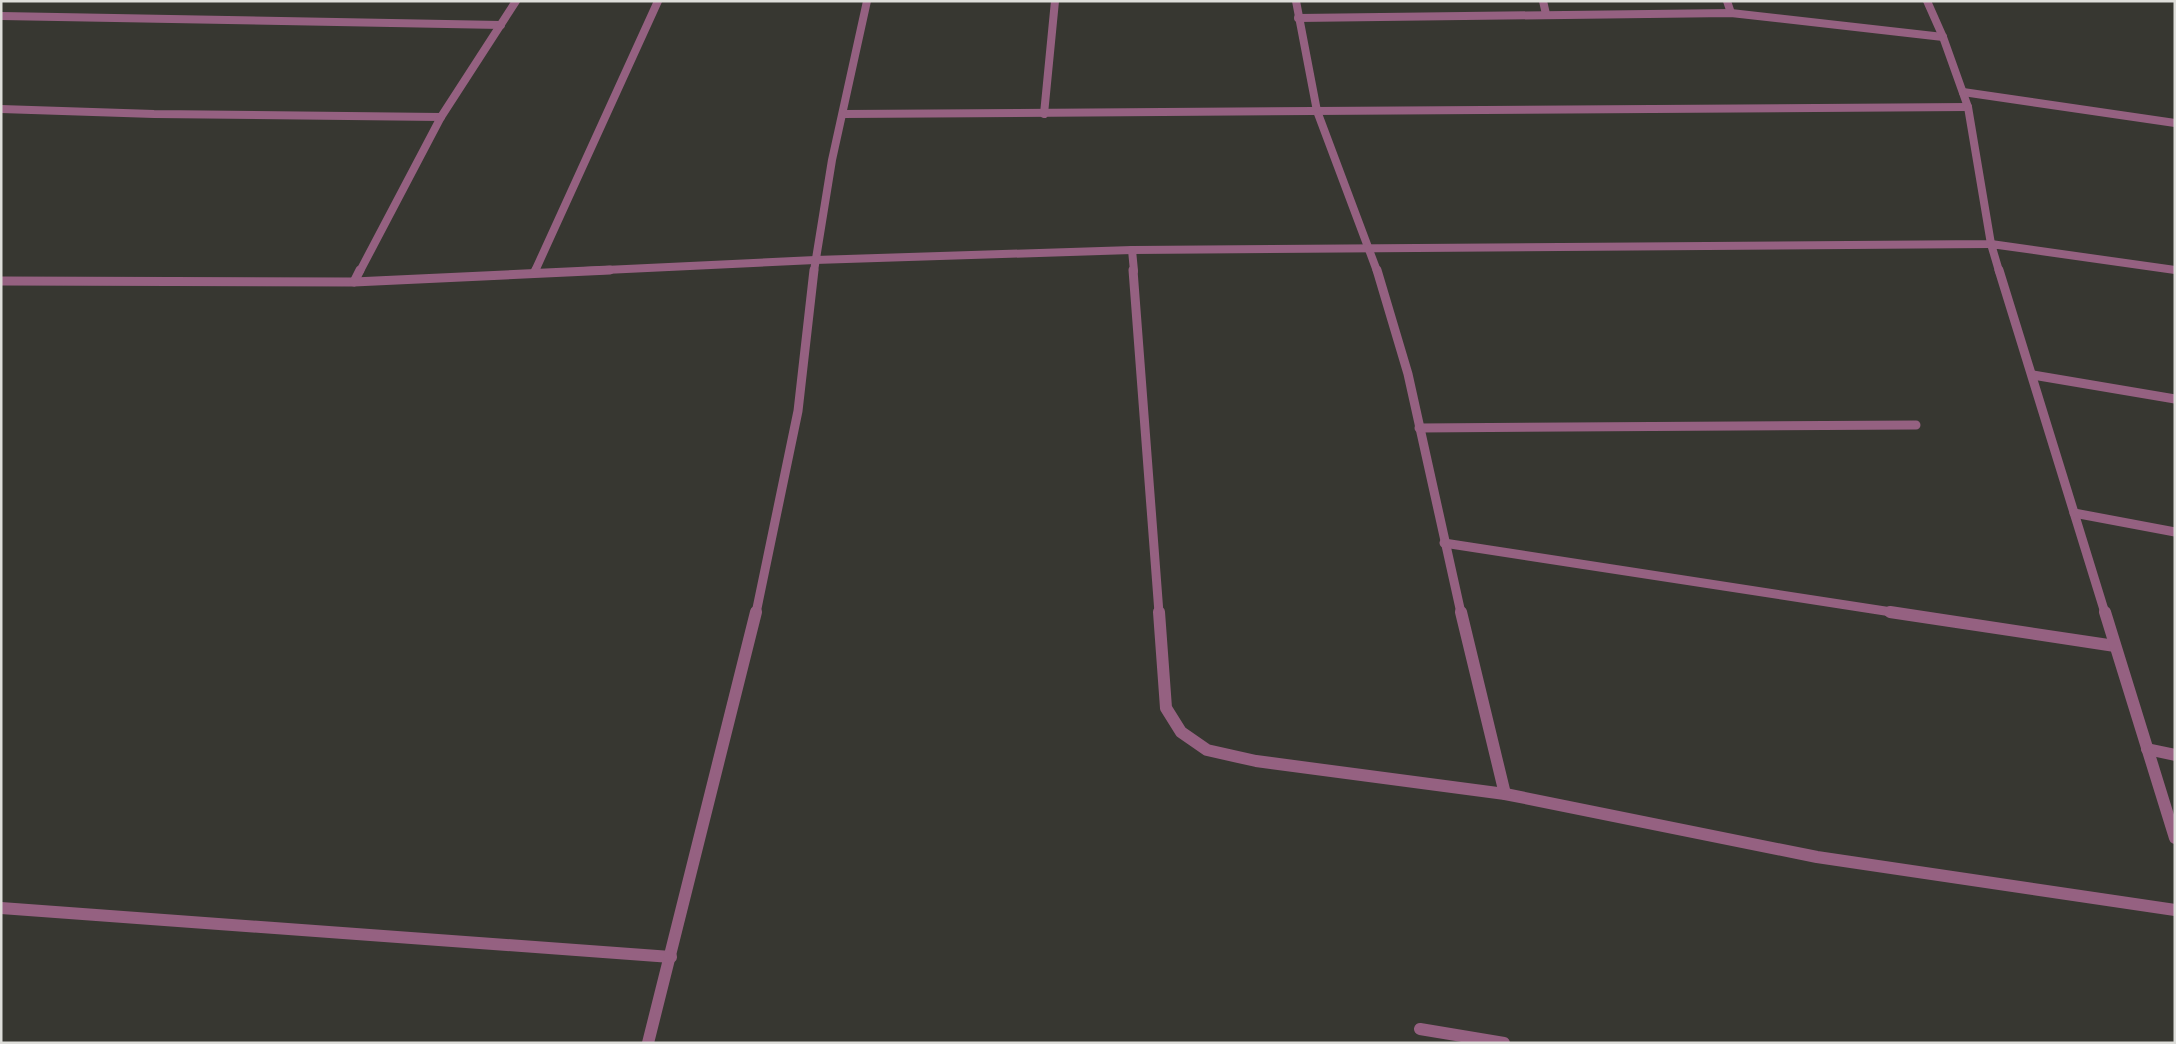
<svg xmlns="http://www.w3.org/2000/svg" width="2176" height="1044" viewBox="0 0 2176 1044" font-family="Helvetica,sans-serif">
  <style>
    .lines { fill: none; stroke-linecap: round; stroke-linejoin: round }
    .minor-far2 { stroke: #956181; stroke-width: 8 }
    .minor-far1 { stroke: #956181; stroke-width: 9 }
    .minor { stroke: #956181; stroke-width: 12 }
  </style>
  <rect width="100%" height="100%" fill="#373731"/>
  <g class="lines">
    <g class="minor-far2">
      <path d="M1296,1L1317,111L1377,271"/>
      <path d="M1543,1L1546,14"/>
      <path d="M1727,1L1731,13"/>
      <path d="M1,16L501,25"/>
      <path d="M1298,18L1731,13L1943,37"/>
      <path d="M1963,92L2175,123"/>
      <path d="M1,109L154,114L441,117"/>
      <path d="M843,114L1968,107"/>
      <path d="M1044,114L1055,1"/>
      <path d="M1132,250L1134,271"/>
      <path d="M360,271L441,117L516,1"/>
      <path d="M535,271L658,1"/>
      <path d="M584,271L815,260L1132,250L1991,244L1968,107L1943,37L1927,1"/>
      <path d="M814,271L832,160L867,1"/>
      <path d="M1999,271L1991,244L2175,270"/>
    </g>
    <g class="minor-far1">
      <path d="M1133,270L1159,613"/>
      <path d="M1377,270L1408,374L1461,613"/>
      <path d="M1999,270L2105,613"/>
      <path d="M535,272L536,270"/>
      <path d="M1,281L354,282L610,270"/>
      <path d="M354,282L360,270"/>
      <path d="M2033,375L2175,399"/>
      <path d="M1419,428L1916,425"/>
      <path d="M2074,513L2175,532"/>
      <path d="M1444,543L1898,613"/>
      <path d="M756,613L798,411L814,270"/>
    </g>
    <g class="minor">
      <path d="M1159,612L1166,708L1181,732L1207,750L1256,761L1505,794L1817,857L2175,910"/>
      <path d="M1461,612L1505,794"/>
      <path d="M1890,612L2115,646"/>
      <path d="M2105,612L2175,838"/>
      <path d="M2147,749L2175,755"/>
      <path d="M1,908L671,957"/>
      <path d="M1420,1029L1504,1043"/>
      <path d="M648,1043L756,612"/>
    </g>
  </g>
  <rect width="2176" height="1044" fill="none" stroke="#dededa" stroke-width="5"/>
</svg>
